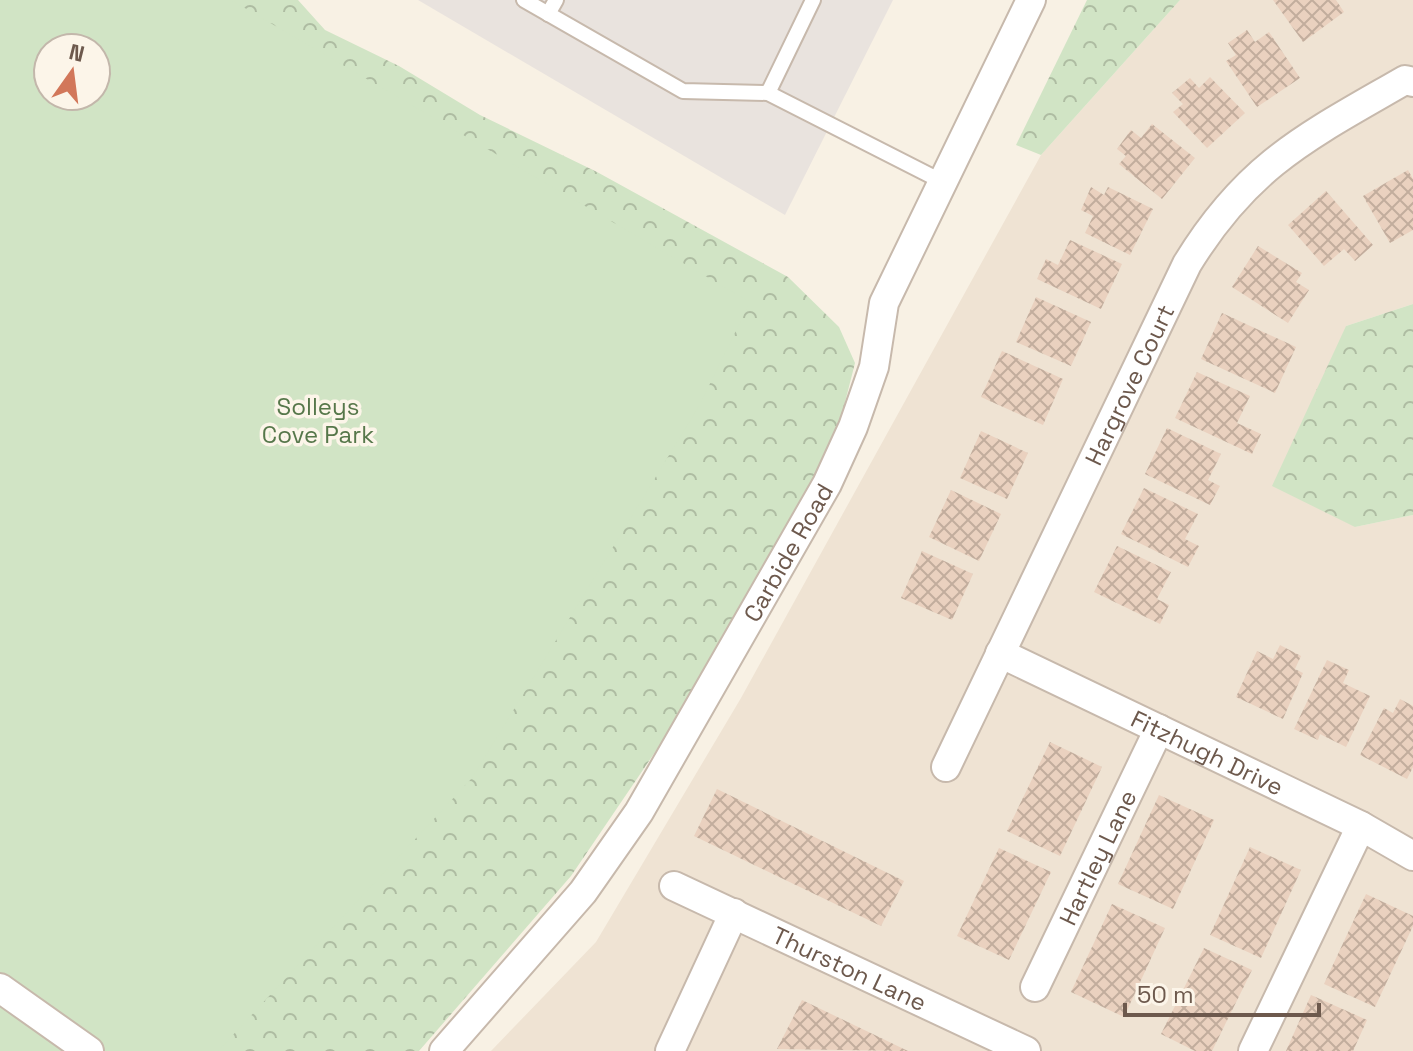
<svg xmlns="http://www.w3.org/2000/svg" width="1413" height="1051" viewBox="0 0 1413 1051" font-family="'Space Grotesk',sans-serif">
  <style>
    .residential { fill: #efe3d3 }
    .industrial { fill: #e9e3de }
    .forest { fill: url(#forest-crowns); fill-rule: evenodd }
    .park { fill: #d1e4c5; fill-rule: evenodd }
    .building { fill: url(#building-cross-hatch) }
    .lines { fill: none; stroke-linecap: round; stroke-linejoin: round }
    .lane-casing { stroke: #c7b9ac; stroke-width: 18 }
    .street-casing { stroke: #c7b9ac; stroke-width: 32 }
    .lane { stroke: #fff; stroke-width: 14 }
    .street { stroke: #fff; stroke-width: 28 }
    .labels { text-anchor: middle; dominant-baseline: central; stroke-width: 7; stroke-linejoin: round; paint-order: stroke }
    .street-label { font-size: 24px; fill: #6d594d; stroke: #fcf5e9 }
    .park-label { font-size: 24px; fill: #56774a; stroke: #fcf5e9 }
  </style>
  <defs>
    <pattern id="forest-crowns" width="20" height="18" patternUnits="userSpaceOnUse" patternTransform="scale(2)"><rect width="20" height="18" fill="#d1e4c5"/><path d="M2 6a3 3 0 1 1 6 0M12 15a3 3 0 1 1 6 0" fill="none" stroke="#aebca2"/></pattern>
    <pattern id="building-cross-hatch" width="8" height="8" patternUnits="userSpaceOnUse" patternTransform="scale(2)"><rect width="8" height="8" fill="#ead1bf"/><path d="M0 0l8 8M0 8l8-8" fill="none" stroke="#c2ad9d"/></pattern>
  </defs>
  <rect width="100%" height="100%" fill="#f8f1e4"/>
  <path class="residential" d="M1180,0H1413V304L1346,326L1355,527L1413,515V1051H491L596,942L741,698L1041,155Z"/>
  <path class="industrial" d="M418,0H893L785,215Z"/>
  <g class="forest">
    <path d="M0,0H298L325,30L399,66L480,115L597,172L788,277L839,327L855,363L842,414L815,477L668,733L571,876L419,1051H122ZM48,48H96V96H48Z"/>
    <path d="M1087,0H1180L1041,155L1016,145Z"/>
    <path d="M1413,304V515L1355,527L1272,486L1346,326Z"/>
  </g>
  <path class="park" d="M0,0H231L750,302L699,406L472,778L218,1051H0ZM48,48H96V96H48Z"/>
  <g class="building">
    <path d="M1273,0H1336L1344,12L1303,42Z"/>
    <path d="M1247,30L1255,42L1269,32L1300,78L1257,107L1226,61L1236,55L1228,43Z"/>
    <path d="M1210,77L1245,113L1207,148L1173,112L1183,104L1172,93L1190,78L1199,88Z"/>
    <path d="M1152,124L1195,158L1162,199L1119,164L1126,156L1117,149L1131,130L1141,138Z"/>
    <path d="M1408,170L1413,179V230L1390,243L1363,196Z"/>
    <path d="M1091,187L1104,195L1108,187L1153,209L1130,255L1085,233L1093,216L1081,210Z"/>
    <path d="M1326,191L1373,245L1355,261L1344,249L1324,266L1288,225Z"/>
    <path d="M1070,240L1122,264L1101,309L1037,279L1046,259L1058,265Z"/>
    <path d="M1258,246L1302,273L1296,282L1309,290L1288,323L1232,287Z"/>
    <path d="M1036,297L1091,322L1071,366L1016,342Z"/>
    <path d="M1222,313L1296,347L1275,393L1201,359Z"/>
    <path d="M1002,351L1063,379L1043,425L981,397Z"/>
    <path d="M1197,372L1250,396L1237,423L1261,434L1252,454L1175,418Z"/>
    <path d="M1167,428L1221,454L1208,480L1220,486L1210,505L1145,474Z"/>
    <path d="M981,431L1028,453L1007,499L960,478Z"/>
    <path d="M1144,488L1198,514L1185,539L1199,546L1188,567L1121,534Z"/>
    <path d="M951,490L1001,514L979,561L929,537Z"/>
    <path d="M1117,546L1171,572L1157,599L1169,605L1160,624L1094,592Z"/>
    <path d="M922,551L973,574L952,620L901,598Z"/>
    <path d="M1280,645L1301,656L1295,669L1303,673L1283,719L1236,697L1257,651L1273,659Z"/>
    <path d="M1327,660L1349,670L1343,683L1370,696L1346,747L1320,734L1318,740L1294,729Z"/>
    <path d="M1400,699L1413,706V767L1407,779L1360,755L1384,708L1393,713Z"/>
    <path d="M1050,742L1102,767L1060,856L1007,831Z"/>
    <path d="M717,789L904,881L881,926L694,836Z"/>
    <path d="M1159,795L1214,820L1173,909L1118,884Z"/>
    <path d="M1250,847L1301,870L1261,958L1210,935Z"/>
    <path d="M999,848L1051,872L1009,960L957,936Z"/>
    <path d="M1366,894L1413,916V926L1375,1007L1324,984Z"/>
    <path d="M1112,904L1165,928L1124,1017L1071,992Z"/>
    <path d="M1204,948L1252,970L1212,1051H1195L1161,1034Z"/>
    <path d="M1311,995L1367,1020L1353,1051H1286Z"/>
    <path d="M802,1000L908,1051L777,1049Z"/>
  </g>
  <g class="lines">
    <defs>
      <g id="lane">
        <path d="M524,0L683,91L768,93L943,182"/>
        <path d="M548,14L556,0"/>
        <path d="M768,93L813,0"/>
      </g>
      <g id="street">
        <path id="s1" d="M1000,653L1361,826L1413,856"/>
        <path id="s2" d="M946,767L1187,264C1248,164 1308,136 1405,80L1413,82"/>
        <path id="s3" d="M674,886L1026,1051"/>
        <path id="s4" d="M1035,987L1159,729"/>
        <path d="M0,988L89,1051"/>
        <path id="s5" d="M444,1051L583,892L639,812L827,484L853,427L874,367L884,303L1031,0"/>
        <path d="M670,1051L734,913"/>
        <path d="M1253,1051L1361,826"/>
      </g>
    </defs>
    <use href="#lane" class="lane-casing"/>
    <use href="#street" class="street-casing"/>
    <use href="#lane" class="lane"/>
    <use href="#street" class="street"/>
  </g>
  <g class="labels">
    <g class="street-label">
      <text stroke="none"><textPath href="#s2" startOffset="424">Hargrove Court</textPath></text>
      <text stroke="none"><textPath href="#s5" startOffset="608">Carbide Road</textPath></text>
      <text stroke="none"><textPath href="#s1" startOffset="230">Fitzhugh Drive</textPath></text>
      <text stroke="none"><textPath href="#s4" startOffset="144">Hartley Lane</textPath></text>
      <text stroke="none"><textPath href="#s3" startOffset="194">Thurston Lane</textPath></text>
    </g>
    <g class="park-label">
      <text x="318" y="406">Solleys<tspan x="318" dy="28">Cove Park</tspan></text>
    </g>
  </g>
  <g transform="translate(72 72) rotate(14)"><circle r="38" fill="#fcf5e9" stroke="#c3b7ab" stroke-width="2"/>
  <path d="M0-6L14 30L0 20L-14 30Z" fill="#d2775a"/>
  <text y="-12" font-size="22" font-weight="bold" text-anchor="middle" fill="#6d594d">N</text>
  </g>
  <path d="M1125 1003v12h194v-12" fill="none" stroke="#6d594d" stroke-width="4"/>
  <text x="1137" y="1003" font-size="24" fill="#6d594d" stroke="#fcf5e9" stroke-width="6" paint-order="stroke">50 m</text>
</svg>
